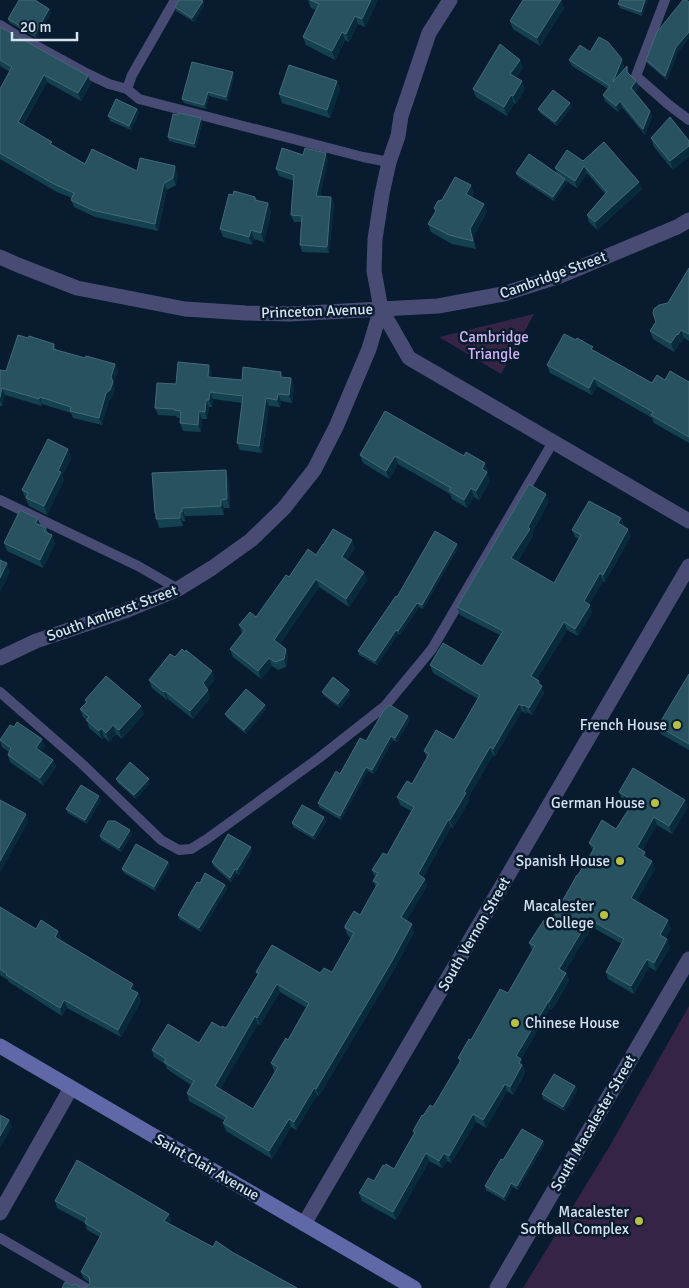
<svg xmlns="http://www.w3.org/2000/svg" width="689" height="1288" viewBox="0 0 689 1288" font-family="Signika,sans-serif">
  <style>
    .green { fill: #352445 }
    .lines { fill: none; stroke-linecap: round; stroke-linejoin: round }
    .lane { stroke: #484c75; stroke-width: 10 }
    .street { stroke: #484c75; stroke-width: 15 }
    .secondary { stroke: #6168a8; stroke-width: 15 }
    .wall { fill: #14414f; fill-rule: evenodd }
    .shaded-wall { fill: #072b3b }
    .building { fill: #295260; stroke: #446977; fill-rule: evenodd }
    .poi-dot { fill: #b9c046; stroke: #091c2f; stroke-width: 2 }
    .labels { text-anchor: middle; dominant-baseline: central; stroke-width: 5; stroke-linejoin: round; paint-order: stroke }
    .street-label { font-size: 15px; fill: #d6e2f0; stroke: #091c2f }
    .park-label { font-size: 15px; fill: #d2b3f4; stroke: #091c2f }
    .poi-label { font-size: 15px; fill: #d6e2f0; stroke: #091c2f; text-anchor: end }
  </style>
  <rect width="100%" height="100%" fill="#091c2f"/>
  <g class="green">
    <path d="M534,314L501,374L439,337Z"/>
    <path d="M689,1006V1288H523L608,1149Z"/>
  </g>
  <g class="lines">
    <g class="lane">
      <path d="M175,0L132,75L127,89L139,99L363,157L389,162"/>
      <path d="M665,0L636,76L669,105L689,120"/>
      <path d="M0,25L16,35L84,72L109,84L127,89"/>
      <path d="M0,500L138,566L178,589"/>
      <path d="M0,692L80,762L161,840L179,850L191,849L207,839L319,758L385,706L432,649L553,442"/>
      <path d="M0,1238L86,1288"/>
    </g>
    <g class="street">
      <path d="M0,257L18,265L77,288L185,309L246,313L290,314L381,309L409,358L689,521"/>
      <path d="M381,309L438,306L503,294L560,276L677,227L689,220"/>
      <path d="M0,658L36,641L125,611L178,589L212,568L251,540L284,508L314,470L336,427L369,349L381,309L374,271L375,239L382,194L389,162L398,136L401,116L429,33L450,0"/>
      <path d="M0,1213L71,1088"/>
      <path d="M304,1224L689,566"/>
      <path d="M497,1288L689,959"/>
    </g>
    <path class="secondary" d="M0,1046L414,1288"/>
  </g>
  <g class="wall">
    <path d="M308,0H378L365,27L358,24L349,42L345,40L335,60L306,45L303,37L316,10L311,8Z"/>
    <path d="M561,0L564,8L540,46L513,29L510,21Z"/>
    <path d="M648,0L642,16L620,8L618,4Z"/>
    <path d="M203,1L204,6L194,22L176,11L175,7Z"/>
    <path d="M689,2V38L678,52L667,80L648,64L646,60Z"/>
    <path d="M49,9L51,13L36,38L10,23L8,19Z"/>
    <path d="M0,27L88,76L91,83L81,101L47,82L23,125L53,145L85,164L137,171L178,173L176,185L167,190L158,231L95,217L74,207L71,200L72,198L57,192L0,159V89L10,72L0,66Z"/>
    <path d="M520,60L523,68L516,78L525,89L516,104L514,103L507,116L476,97L473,89Z"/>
    <path d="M569,60L624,65L622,72L627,66L629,74L639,87L635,92L650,111L652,117L645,135L622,107L618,112L605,101L603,95L608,89L572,66Z"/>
    <path d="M234,76L228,101L209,96L206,109L184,103L182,99Z"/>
    <path d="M337,81L340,89L330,118L282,103L279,94Z"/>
    <path d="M572,107L557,126L540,113L538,109Z"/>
    <path d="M137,109L139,113L131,130L110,121L108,116Z"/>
    <path d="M178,115L201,118L202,123L196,148L169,141L168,137Z"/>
    <path d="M651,138L689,141L673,170L654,147Z"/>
    <path d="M303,155L328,160L320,196L331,197L334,204L329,253L302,252L300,245L301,222H294L291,215L294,181L279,176L276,169Z"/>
    <path d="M583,161L642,189L597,230L589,222L587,215L605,194L587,173L577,188L566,181L567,183L554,201L518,177L516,173H557L555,168Z"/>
    <path d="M474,194L472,197L484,204L487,212L473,237L476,249L452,244L431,232L428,224Z"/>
    <path d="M233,195L255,197L257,201L268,203L271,212L264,242L254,239L252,245L223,237L220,229Z"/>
    <path d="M689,268V341L684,338L681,343L680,342L674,352L653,339L650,331Z"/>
    <path d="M28,338L54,344L56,350L85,358L115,364L118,371L113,383L115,389L112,397L109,400L102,425L73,418L71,413L42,404V406L5,395L2,406H0V370L6,371Z"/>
    <path d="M594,351L652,383L665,380L689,381V443L654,423L652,418L597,386L592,395L550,373L547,365Z"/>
    <path d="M212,372L211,377L242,380L281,372L283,378H291L294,386L292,403L281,401L280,407L269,406L262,453L240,450L237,443L242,403L213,399L212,407H209L207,419H202L201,432L183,431L180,423L181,418H177L176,416L158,415L155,408L176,384Z"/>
    <path d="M68,449L71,458L62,476L64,480L47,515L29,506L22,490Z"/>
    <path d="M360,455L464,456L485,463L488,472L487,473L490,481L479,500L474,497L467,508L452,499L450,494L398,464L389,479L363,463Z"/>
    <path d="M229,479L230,508H224V515L185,516V521H182L183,526L159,528L155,513Z"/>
    <path d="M549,501L532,533L533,536L517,562L554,583L579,539L575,537L572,530L621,518L624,526L631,536L605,582L603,581L589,604L592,612L578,636L567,630L537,679L539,681L544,693L532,715L527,712L526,714L522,711L495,756L493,755L468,798L469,801L453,828L451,827L423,877L427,886L406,921L414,932L395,968L319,1096L317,1095L296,1130L291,1127L272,1159L226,1131L223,1123L225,1121L189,1101L187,1093L191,1085L167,1069L165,1064L154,1057L152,1050L199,1043L222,1028H226L258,976L256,972L320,973L332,972L351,938L348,936L345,928L360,915L376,887L373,881L375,877L372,870L387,855L411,811L400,805L397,797L412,784L427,758L424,751L454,740L478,699L433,673L430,665L482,666L500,635L460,615L457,607ZM280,992L307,1008L288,1040L271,1063L274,1071L275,1072L253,1109L220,1089L258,1024L260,1025Z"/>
    <path d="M40,525L46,528L48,533L55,543L43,568L7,551L4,543Z"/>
    <path d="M355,548L347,560L364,572L367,580L349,607L319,587L280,644L286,649L288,657L286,667L278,670L272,666L261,679L233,657L230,649L242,633L239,625L256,617L289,577L316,555Z"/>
    <path d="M458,548L423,609L419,607L400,635L398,634L377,665L359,655L358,651L397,597Z"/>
    <path d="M175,657L215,679L207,689L210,698L193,719L168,699L167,700L152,688L149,680Z"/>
    <path d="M689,674V750L661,734L658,726Z"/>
    <path d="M322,692L351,694L340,708L324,696Z"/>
    <path d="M85,700L144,714L122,739L116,734L109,742L104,737L102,739L89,728L87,720L83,717L80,709L86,702Z"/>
    <path d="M265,705L266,709L246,734L227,718L225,714Z"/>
    <path d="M408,716L410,720L397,742L393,740L374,774L368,771L341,820L319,807L318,803L366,741Z"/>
    <path d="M0,740L45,746L41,751L53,760L56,767L43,785L10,762L8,755L9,752L2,747Z"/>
    <path d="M116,779L150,783L136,799L118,783Z"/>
    <path d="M619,792L688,807L672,834L657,825L642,850L655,869L636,902L671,928L665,938L670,947L656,971L649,967L634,994L608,979L606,972L622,944L592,927L564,972L566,973L569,981L556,1003L551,1010L550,1009L521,1059L525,1073L513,1095L507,1091L486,1128L476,1122L451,1163L447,1161L442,1168L429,1161L396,1220L362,1201L359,1193L374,1181L394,1169L414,1134L413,1131L423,1116L433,1107L460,1062L458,1058L471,1040L508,993L532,950L529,943L550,923L593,851L589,843L616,829L632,805L622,799Z"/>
    <path d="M101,800L87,824L68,813L66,809Z"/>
    <path d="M324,817L326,822L315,840L293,827L292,823Z"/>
    <path d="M132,834L121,852L101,840L100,836Z"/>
    <path d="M252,851L239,875L236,873L231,882L213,866L212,862Z"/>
    <path d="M168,862L170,866L155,891L124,873L122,869Z"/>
    <path d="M200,883L225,885L227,889L201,932L179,919L178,915Z"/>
    <path d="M0,907L36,929L58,931L61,938L60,940L136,992L141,1001L121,1037L67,1008L62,1016L9,982L8,980L0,975Z"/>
    <path d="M575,1086L577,1090L565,1111L543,1099L542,1094Z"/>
    <path d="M543,1141L544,1145L518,1190L513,1187L505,1201L486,1190L485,1186Z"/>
    <path d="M55,1201L169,1214L171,1220L169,1224L213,1247L232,1252L86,1287L89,1285L90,1283L83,1278L81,1272L100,1237L87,1230L85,1223L57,1208Z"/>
  </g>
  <g class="shaded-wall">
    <path d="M371,0H378L365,27L362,19Z"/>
    <path d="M561,0L564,8L540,46L537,38Z"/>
    <path d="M645,0H648L642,16L641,12Z"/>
    <path d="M203,1L204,6L194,22L192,18Z"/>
    <path d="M49,9L51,13L36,38L35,34Z"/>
    <path d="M355,16L358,24L349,42L346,34Z"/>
    <path d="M342,32L345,40L335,60L332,51Z"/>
    <path d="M689,32V38L678,52L667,80L665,76L676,47Z"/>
    <path d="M622,59L624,65L616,88L613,82Z"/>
    <path d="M520,60L523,68L513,82L510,74Z"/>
    <path d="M233,72L234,76L228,101L226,97Z"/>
    <path d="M44,75L47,82L20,129L18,122Z"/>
    <path d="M88,76L91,83L81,101L78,93Z"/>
    <path d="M337,81L340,89L330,118L327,110Z"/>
    <path d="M522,81L525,89L516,104L513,96Z"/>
    <path d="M636,81L639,87L633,94L631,88Z"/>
    <path d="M208,92L209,96L206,109L204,105Z"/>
    <path d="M511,95L514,103L507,116L504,107Z"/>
    <path d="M620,101L622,107L618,112L616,106Z"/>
    <path d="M570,103L572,107L557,126L555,122Z"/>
    <path d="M137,109L139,113L131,130L129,126Z"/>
    <path d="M650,111L652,117L645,135L643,129Z"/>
    <path d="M201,118L202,123L196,148L194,144Z"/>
    <path d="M689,146V157L673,170L670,161Z"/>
    <path d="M326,153L328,160L319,203L316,196Z"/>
    <path d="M175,166L178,173L176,185L173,178Z"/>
    <path d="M584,166L587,173L577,188L575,181Z"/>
    <path d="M565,179L567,183L554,201L553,197Z"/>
    <path d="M639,182L642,189L597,230L595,222Z"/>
    <path d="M164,183L167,190L158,231L155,224Z"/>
    <path d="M471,185L474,194L469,202L466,194Z"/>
    <path d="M331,197L334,204L329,253L327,247Z"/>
    <path d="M268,203L271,212L264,242L261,233Z"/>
    <path d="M484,204L487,212L473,237L476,249L470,229Z"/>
    <path d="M251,230L254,239L252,245L249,237Z"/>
    <path d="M681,330L684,338L681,343L678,335Z"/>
    <path d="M677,334L680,342L674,352L671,343Z"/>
    <path d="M115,364L118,371L113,383L115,389L112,397L109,400L102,425L99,418L111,377Z"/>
    <path d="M209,365L212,372L210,384L208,377Z"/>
    <path d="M291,378L294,386L292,403L289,395Z"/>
    <path d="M594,378L597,386L592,395L589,388Z"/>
    <path d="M2,388L5,395L2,406L0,400Z"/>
    <path d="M210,392L213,399L212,407L209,400Z"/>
    <path d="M278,394L281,401L280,407L277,400Z"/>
    <path d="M40,397L42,404V406L39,399Z"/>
    <path d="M266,398L269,406L262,453L259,446Z"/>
    <path d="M206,400L209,407L207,419L205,412Z"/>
    <path d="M199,411L202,419L201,432L198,425Z"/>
    <path d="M68,449L71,458L62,476L64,480L47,515L44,506L58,471Z"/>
    <path d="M395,456L398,464L389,479L386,471Z"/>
    <path d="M485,463L488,472L487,473L490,481L479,500L476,491L482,469Z"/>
    <path d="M226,470L229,479L230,508L227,499Z"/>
    <path d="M471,488L474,497L467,508L464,500Z"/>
    <path d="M546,494L549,501L532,533L533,536L514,566L511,558Z"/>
    <path d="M221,500L224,508V515L221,506Z"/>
    <path d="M182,508L185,516V521L182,512Z"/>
    <path d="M180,512L182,521L183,526L180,518Z"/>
    <path d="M621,518L624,526L621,531L618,523Z"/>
    <path d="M38,519L41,527L35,523Z"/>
    <path d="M628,529L631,536L605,582L603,575Z"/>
    <path d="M52,535L55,543L43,568L40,560Z"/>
    <path d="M352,540L355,548L344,565L342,557Z"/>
    <path d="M457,544L458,548L423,609L422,605Z"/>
    <path d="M7,563L10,572L0,592V578Z"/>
    <path d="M364,572L367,580L349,607L346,599Z"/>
    <path d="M600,573L603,581L587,609L584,601Z"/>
    <path d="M316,579L319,587L277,648L274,640Z"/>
    <path d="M417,603L419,607L400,635L398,631Z"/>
    <path d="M590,605L592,612L578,636L575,629Z"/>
    <path d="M564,622L567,630L534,684L531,676Z"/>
    <path d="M396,630L398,634L377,665L375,661Z"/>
    <path d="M286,649L288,657L286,667L284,659Z"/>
    <path d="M269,658L272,666L261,679L258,671Z"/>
    <path d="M212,671L215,679L206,691L203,683Z"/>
    <path d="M539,681L544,693L532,715L529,708Z"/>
    <path d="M208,690L210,698L193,719L190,711Z"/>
    <path d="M349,690L351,694L340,708L338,704Z"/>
    <path d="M165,691L168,699L167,700L164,692Z"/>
    <path d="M519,704L522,711L495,756L493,749Z"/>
    <path d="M265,705L266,709L246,734L244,730Z"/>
    <path d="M524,705L527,712L526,714L523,706Z"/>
    <path d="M141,706L144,714L122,739L119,730Z"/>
    <path d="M408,716L410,720L397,742L395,738Z"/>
    <path d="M113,725L116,734L109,742L106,733Z"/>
    <path d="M101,728L104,737L102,739L99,731Z"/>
    <path d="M391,736L393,740L374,774L372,770Z"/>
    <path d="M42,739L45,746L39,755L36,748Z"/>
    <path d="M490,747L493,755L468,798L469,801L453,828L450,820L464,792Z"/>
    <path d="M53,760L56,767L43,785L40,778Z"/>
    <path d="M366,767L368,771L341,820L340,816Z"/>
    <path d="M149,779L150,783L136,799L134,795Z"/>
    <path d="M99,796L101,800L87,824L85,820Z"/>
    <path d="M685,800L688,807L672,834L669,826Z"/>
    <path d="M26,814L28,822L0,873V861Z"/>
    <path d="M324,817L326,822L315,840L313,836Z"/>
    <path d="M654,817L657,825L640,855L637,847Z"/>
    <path d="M448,820L451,827L420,882L418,874Z"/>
    <path d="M130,830L132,834L121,852L119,848Z"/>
    <path d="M251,847L252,851L239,875L237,870Z"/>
    <path d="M645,852L648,859L643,856Z"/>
    <path d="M652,861L655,869L634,906L631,898Z"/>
    <path d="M168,862L170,866L155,891L154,887Z"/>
    <path d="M235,869L236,873L231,882L230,878Z"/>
    <path d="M425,879L427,886L404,925L401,917Z"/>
    <path d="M225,885L227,889L201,932L199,928Z"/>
    <path d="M589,919L592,927L562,977L559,969Z"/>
    <path d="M668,920L671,928L663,943L660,935Z"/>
    <path d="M412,924L414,932L395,968L319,1096L316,1089Z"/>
    <path d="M58,931L61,938L58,944L55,937Z"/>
    <path d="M667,939L670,947L656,971L654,963Z"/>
    <path d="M647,959L649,967L634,994L631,986Z"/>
    <path d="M566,973L569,981L551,1010L549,1002Z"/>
    <path d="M133,984L136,992L130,989Z"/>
    <path d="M277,984L280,992L260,1025L257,1018Z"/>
    <path d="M138,993L141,1001L121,1037L118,1030Z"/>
    <path d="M64,1000L67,1008L62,1016L60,1008Z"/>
    <path d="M548,1002L550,1009L521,1059L525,1073L513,1095L510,1087L516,1056Z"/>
    <path d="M255,1016L258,1024L218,1094L215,1086Z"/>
    <path d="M505,1084L507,1091L486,1128L483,1120Z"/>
    <path d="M575,1086L577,1090L565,1111L563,1107Z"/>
    <path d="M314,1088L317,1095L296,1130L294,1122Z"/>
    <path d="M473,1114L476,1122L451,1163L449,1156Z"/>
    <path d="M289,1119L291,1127L272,1159L269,1151Z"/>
    <path d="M9,1120L12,1127L0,1148V1136Z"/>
    <path d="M543,1141L544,1145L518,1190L517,1186Z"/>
    <path d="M426,1153L429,1161L396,1220L393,1212Z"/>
    <path d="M444,1153L447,1161L442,1168L439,1161Z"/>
    <path d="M511,1183L513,1187L505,1201L504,1197Z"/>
    <path d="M169,1214L171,1220L167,1228L164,1221Z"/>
  </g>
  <g class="building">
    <path d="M19,0H35L49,9L35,34L8,19Z"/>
    <path d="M179,0H201L203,1L192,18L175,7Z"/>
    <path d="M310,0H371L362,19L355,16L346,34L342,32L332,51L303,37L319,4Z"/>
    <path d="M523,0H561L537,38L510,21Z"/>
    <path d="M620,0H645L641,12L618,4Z"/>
    <path d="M683,0H686L689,2V32L676,47L665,76L646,60L657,32Z"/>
    <path d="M0,27L88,76L78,93L44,75L18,122L52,142L50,144L85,164L92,149L137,171L140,158L175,166L173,178L164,183L155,224L92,210L71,200L74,193L54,184L0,153V89L12,67L0,60Z"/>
    <path d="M599,37L608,42L622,59L613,82L627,66V72L636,81L631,88L650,111L643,129L620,101L616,106L603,95L610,86L569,60L580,45L590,52Z"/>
    <path d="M500,44L520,60L510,74L522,81L513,96L511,95L504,107L473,89Z"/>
    <path d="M192,62L233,72L226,97L208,92L204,105L182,99Z"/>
    <path d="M289,65L337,81L327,110L279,94Z"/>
    <path d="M553,90L570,103L555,122L538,109Z"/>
    <path d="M116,99L137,109L129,126L108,116Z"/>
    <path d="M179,113L201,118L194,144L168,137L173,114L178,115Z"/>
    <path d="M670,117L689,141V146L670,161L651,138Z"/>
    <path d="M604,142L639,182L595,222L587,215L607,192L584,166L575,181L555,168L567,150L583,161Z"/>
    <path d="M282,148L303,155L305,148L326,153L316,196L331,197L327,247L300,245L302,216L291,215L294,175L276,169Z"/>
    <path d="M529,154L565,179L553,197L516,173Z"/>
    <path d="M455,177L471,185L466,194L484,204L470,229L473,241L449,235L428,224L436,211L434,208L438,201L442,200Z"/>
    <path d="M234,191L255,197V200L268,203L261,233L251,230L249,237L220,229L229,194L233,195Z"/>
    <path d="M689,268V334L681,330L678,335L677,334L671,343L650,331L656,322L653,313L654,309L659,305L668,303Z"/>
    <path d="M564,334L576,340L577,338L593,347L591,349L652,383L657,375L665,380L670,371L689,382V381V437L651,415L653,412L594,378L589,388L547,365Z"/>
    <path d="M18,335L28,338L29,336L54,344L53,349L85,358L86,356L115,364L111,377L113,382L110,390L106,393L99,418L70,411L71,407L40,397L39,399L2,388L0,397V370L6,371Z"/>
    <path d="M178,362L209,365L208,377L242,380L243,367L281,372L280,377L291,378L289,395L278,394L277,400L266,398L259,446L237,443L243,396L210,392L209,400H206L205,412L199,411L198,425L180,423L181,411L174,410V409L155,408L157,383L176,384Z"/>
    <path d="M385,411L464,456L466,452L485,463L482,469L487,472L476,491L471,488L464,500L449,491L451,488L395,456L386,471L360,455Z"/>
    <path d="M48,439L68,449L58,471L61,472L44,506L26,498L28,493L22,490Z"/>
    <path d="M226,470L227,499L221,500V506L182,508V512H180V518L156,519V513H155L152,473Z"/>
    <path d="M529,484L546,494L528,527L530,529L511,558L554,583L581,535L572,530L589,501L621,518L618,523L628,529L603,575L600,573L584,601L590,605L575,629L564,622L531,676L539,681L538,683L542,686L529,708L524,705L523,706L519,704L493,749L490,747L464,792L466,793L450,820H448L418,874L425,879L401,917L412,924L392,961L316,1089L314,1088L294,1122L289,1119L269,1151L223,1123L227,1117L187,1093L194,1081L164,1062L166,1059L152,1050L168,1024L199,1043L212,1022L222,1028V1026L226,1028L259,973L256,972L272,945L320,973L324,968L332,972L354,933L345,928V926L354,911L360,915L378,883L373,881L378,873L372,870L383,853L387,855L414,807L397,797L407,781L412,784L429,754L424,751L436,730L454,740L480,695L430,665L443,643L482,666L503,631L457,607ZM277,984L309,1003L288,1040L286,1038L271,1063L278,1067L253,1109L215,1086L255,1016L257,1018Z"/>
    <path d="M20,510L38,519L35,523L46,528L44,531L52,535L40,560L4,543Z"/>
    <path d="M333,529L352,540L342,557L364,572L346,599L316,579L274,640L286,649L284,659L275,662L269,658L258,671L230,649L245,630L239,625L250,612L256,617L286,575L289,577L308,549L316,555L323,544V545Z"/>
    <path d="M435,531L457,544L422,605L417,603L398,631L396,630L375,661L358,651L396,596L397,597Z"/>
    <path d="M0,560L7,563L0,578Z"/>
    <path d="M182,649L185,652L186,650L212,671L203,683L208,690L190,711L165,691L164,692L149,680L170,654L175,657Z"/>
    <path d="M689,674V744L658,726Z"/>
    <path d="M106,676L141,706L119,730L113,725L106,733L101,728L99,731L86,720L89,717L80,709L87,702L85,700Z"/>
    <path d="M333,677L349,690L338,704L322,692Z"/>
    <path d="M246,689L265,705L244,730L225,714Z"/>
    <path d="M390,705L408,716L395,738L391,736L372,770L366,767L340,816L318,803L336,771L340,774L360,738L366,741L384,710Z"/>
    <path d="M17,722L42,739L36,748L53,760L40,778L8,755L11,748L0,740L10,725L14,727Z"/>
    <path d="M130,762L149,779L134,795L116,779Z"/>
    <path d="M633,768L685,800L669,826L654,817L637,847L645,852L643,856L652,861L631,898L668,920L660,935L667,939L654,963L647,959L631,986L606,972L624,939L589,919L559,969L566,973L553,995L549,1002H548L516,1056L521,1059L519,1063L522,1065L510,1087L505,1084L483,1120L473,1114L449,1156L444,1153L439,1161L426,1153L393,1212L359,1193L368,1178L374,1181L383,1165L385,1166L386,1164L394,1169L415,1132L413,1131L422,1115L423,1116L430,1105L433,1107L461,1060L458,1058L469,1039L471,1040L500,989L508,993L535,946L529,943L544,920L549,923H550L577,875H578L595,847L589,843L602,820L616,829L634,801L619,792Z"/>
    <path d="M81,785L99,796L85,820L66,809Z"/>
    <path d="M0,800L26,814L0,861Z"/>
    <path d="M302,805L324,817L313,836L292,823Z"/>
    <path d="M108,821H115L130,830L119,848L100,836Z"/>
    <path d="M228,834L251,847L237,870L235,869L230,878L212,862Z"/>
    <path d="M136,844L168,862L154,887L122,869Z"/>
    <path d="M205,873L225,885L199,928L178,915L197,882L200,883Z"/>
    <path d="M0,907L36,929L41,920L58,931L55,937L133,984L130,989L138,993L118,1030L64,1000L60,1008L6,975L7,974L0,969Z"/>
    <path d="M554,1074L575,1086L563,1107L542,1094Z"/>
    <path d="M0,1115L9,1120L0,1136Z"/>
    <path d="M522,1129L543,1141L517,1186L511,1183L504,1197L485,1186L501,1159L503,1160Z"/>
    <path d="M77,1160L169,1214L164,1221L213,1247L216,1241L232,1252L297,1288H83L86,1287L89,1285L90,1282L89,1277L81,1272L102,1233L85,1223L87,1218L55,1201Z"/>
    <path d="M65,1282L72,1286L74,1284L83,1288H62Z"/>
  </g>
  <g class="poi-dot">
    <circle cx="677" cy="725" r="5"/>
    <circle cx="655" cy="803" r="5"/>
    <circle cx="620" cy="861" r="5"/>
    <circle cx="604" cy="915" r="5"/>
    <circle cx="515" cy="1023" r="5"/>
    <circle cx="639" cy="1221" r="5"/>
  </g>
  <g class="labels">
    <g class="street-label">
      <text transform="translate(553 275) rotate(-20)">Cambridge Street</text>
      <text transform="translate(317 311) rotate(-2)">Princeton Avenue</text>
      <text transform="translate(112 613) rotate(-20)">South Amherst Street</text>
      <text transform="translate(474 934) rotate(-60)">South Vernon Street</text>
      <text transform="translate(593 1123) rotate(-60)">South Macalester Street</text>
      <text transform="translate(207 1167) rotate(30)">Saint Clair Avenue</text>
    </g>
    <g class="park-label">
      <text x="494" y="337">Cambridge<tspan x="494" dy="17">Triangle</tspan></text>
    </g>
    <g class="poi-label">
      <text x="667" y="725">French House</text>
      <text x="645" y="803">German House</text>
      <text x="610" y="861">Spanish House</text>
      <text x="594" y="906">Macalester<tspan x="594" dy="17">College</tspan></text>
      <text x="525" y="1023" text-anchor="start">Chinese House</text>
      <text x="629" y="1212">Macalester<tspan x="629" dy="17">Softball Complex</tspan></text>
    </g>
  </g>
  <path d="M12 32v8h65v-8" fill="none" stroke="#d6e2f0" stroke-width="2.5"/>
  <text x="20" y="32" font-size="15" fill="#d6e2f0" stroke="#091c2f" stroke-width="4" paint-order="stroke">20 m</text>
</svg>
